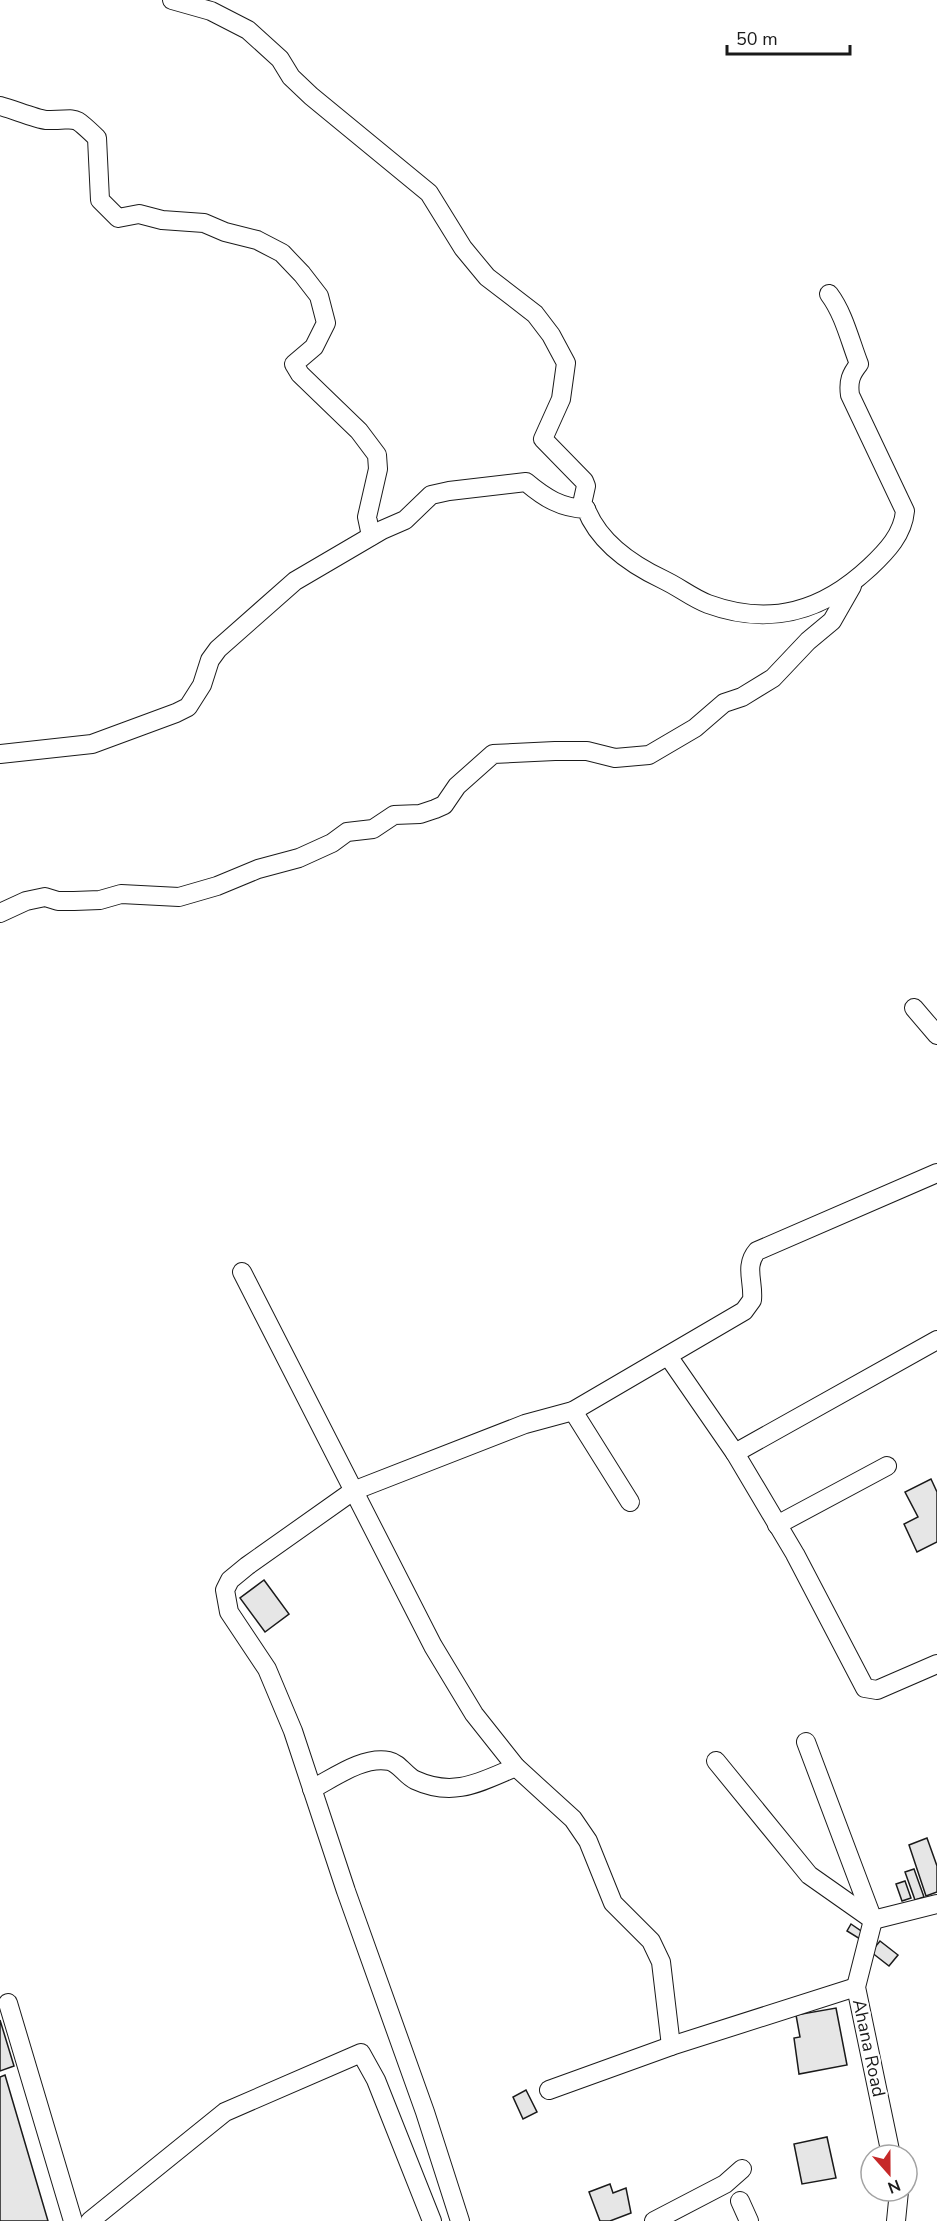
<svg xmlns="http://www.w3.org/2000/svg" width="937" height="2221" viewBox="0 0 937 2221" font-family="'Nunito Sans',sans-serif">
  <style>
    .building { fill: #e6e6e6; stroke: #1a1a1a; stroke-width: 1.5 }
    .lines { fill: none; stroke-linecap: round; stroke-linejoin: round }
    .minor-casing { stroke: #1a1a1a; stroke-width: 20 }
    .minor { stroke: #fff; stroke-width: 18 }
    .labels { text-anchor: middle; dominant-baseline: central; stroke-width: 4.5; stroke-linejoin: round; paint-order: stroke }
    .street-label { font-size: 18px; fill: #1a1a1a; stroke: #fff }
  </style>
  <rect width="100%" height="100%" fill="#fff"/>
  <g class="building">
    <path d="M931,1479L937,1492V1542L917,1552L904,1524L918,1517L905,1492Z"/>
    <path d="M264,1580L289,1614L265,1632L240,1598Z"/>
    <path d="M927,1838L937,1866V1892L926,1896L909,1845Z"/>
    <path d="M914,1869L924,1897L915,1900L905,1872Z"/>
    <path d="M905,1881L911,1898L902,1901L896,1884Z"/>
    <path d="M851,1924L864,1933L860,1939L847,1931Z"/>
    <path d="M880,1941L898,1955L889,1966L871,1952Z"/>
    <path d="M836,2008L847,2065L799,2074L794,2038L800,2037L796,2015Z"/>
    <path d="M0,2020L14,2066L0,2071Z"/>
    <path d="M5,2075L48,2221H0V2077Z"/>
    <path d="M526,2090L537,2112L523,2119L513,2097Z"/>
    <path d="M827,2137L836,2178L802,2184L794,2144Z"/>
    <path d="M610,2184L613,2193L626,2188L631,2213L610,2221H600L589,2192Z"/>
  </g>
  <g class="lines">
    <defs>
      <g id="minor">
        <path d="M172,0L211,11L248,30L280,59L291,77L311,96L429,193L463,248L487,277L535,314L551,335L566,363L561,399L543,439L584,481L586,486L582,504L586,509"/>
        <path d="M0,106C12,109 36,119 46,120C79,121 70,112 97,138L100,200L118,218L139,214L162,220L204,223L225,232L257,240L282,253L302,274L319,296L326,323L314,347L294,364L300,374L359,431L377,455L378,469L367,517L371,536"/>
        <path d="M0,754L92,744L176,713L188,707L202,685L210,660L218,649L295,581L382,530L405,520L431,495L449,491L526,482C545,498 561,508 586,509C599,542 632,565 664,580C679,587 692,598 708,604C771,627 823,611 870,567C887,551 903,534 905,511L850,395C848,381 851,374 859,364C850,341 844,314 829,294"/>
        <path d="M0,913L26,901L45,897L58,901H74L100,900L121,894L179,897L217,886L258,869L299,858L332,843L347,832L373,829L394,815L420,814L435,809L444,805L457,786L493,754L555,751H587L615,758L649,755L695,728L724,703L742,697L773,678L808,641L832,621L852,586"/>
        <path d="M914,1008L937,1035"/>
        <path d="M242,1272L433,1646L474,1714L516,1767L573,1819L588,1841L613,1903L651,1941L661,1962L671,2046"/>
        <path d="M668,1356L735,1453L795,1554L865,1688L877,1690L937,1664"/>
        <path d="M573,1411L630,1502"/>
        <path d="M735,1453L937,1340"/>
        <path d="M777,1525L887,1466"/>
        <path d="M806,1742L873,1920L856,1987L891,2155"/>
        <path d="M716,1761L809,1875L873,1920L937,1904"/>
        <path d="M312,1789C335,1777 363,1756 389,1761C399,1763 406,1776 415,1780C454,1798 480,1782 516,1767"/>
        <path d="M8,2003L73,2221"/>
        <path d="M549,2090L671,2046L856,1987"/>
        <path d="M740,2201L749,2221"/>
        <path d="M90,2221L225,2112L361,2053L376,2080L432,2221"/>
        <path d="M460,2221L425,2112L346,1891L293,1731L267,1669L229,1612L225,1590L230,1580L247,1566L353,1491L525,1424L573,1411L744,1311L752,1300C754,1282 744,1266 757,1251L937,1173"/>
        <path d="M654,2221L725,2184L742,2169"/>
        <path d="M896,2221L899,2191"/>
      </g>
    </defs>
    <use href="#minor" class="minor-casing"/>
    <use href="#minor" class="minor"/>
  </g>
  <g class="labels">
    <g class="street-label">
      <text transform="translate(869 2048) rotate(78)">Ahana Road</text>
    </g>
  </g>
  <g transform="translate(889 2173) rotate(159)"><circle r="28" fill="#ffffff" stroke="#a3a3a3" stroke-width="1.5"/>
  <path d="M0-4.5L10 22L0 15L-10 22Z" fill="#c62828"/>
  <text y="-9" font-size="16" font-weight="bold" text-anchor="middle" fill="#1a1a1a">N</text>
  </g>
  <path d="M727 45v9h123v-9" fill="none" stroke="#1a1a1a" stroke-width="3"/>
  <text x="736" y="45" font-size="18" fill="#1a1a1a" stroke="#ffffff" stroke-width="4.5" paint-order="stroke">50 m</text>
</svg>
